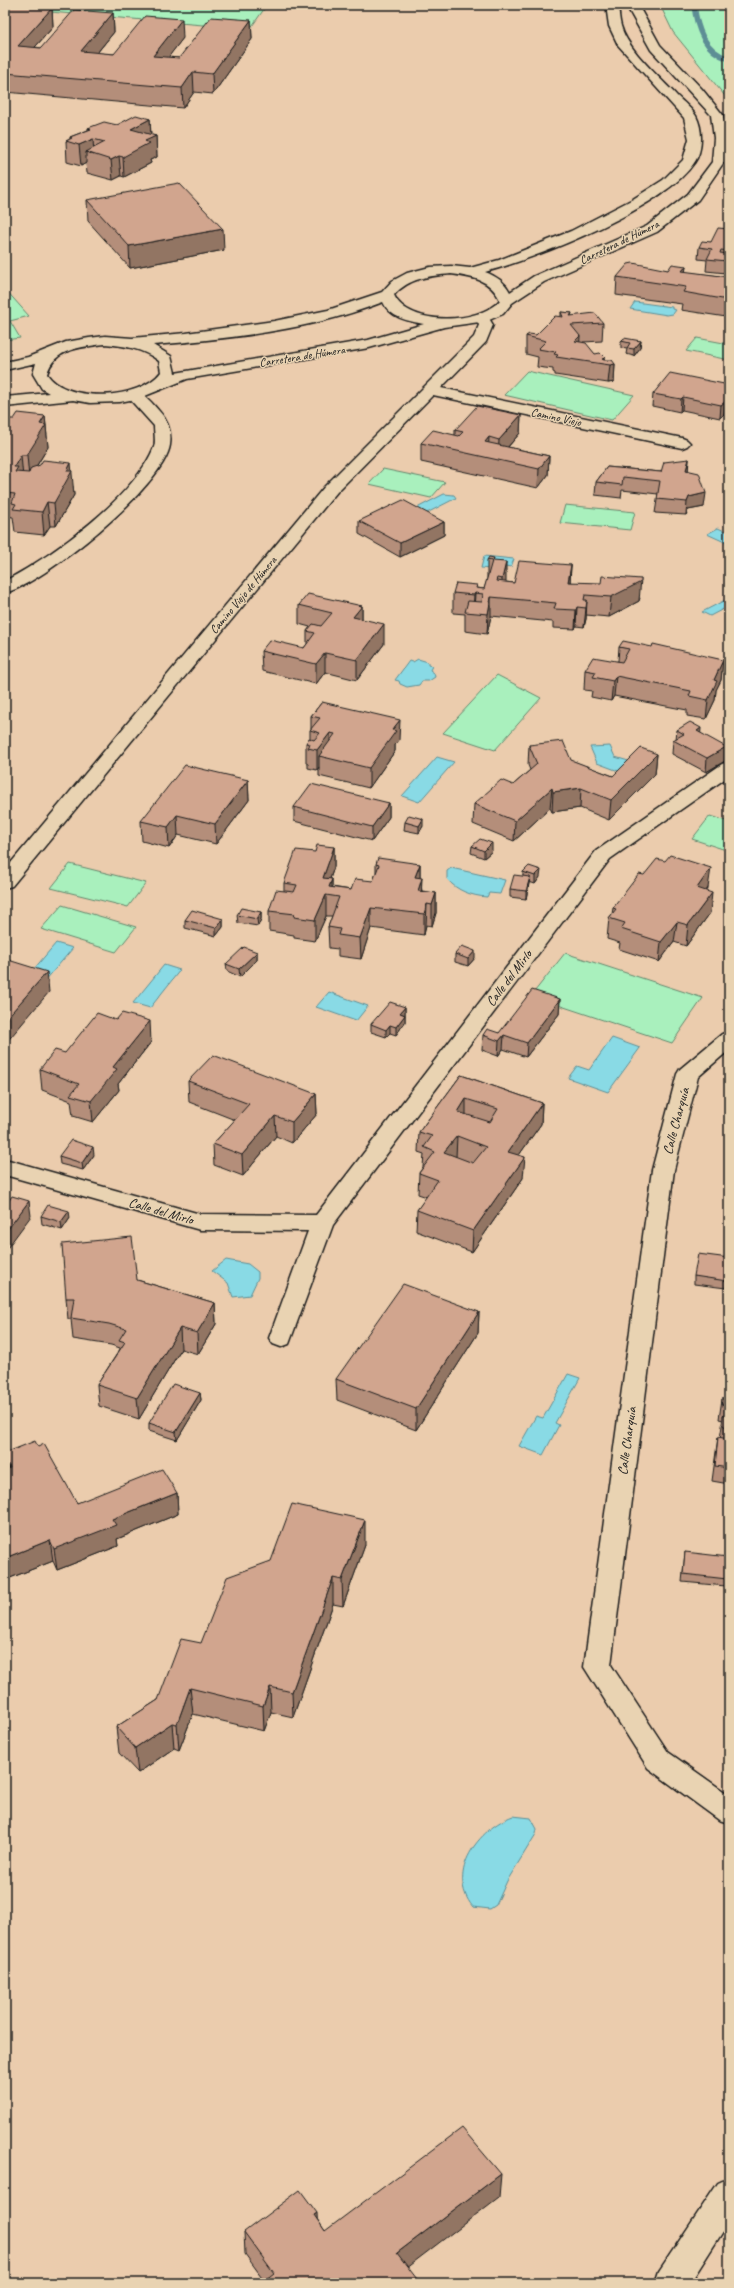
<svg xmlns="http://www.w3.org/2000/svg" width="734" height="2288" viewBox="0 0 734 2288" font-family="Caveat,sans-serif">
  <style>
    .green { fill: #a9f0bd; stroke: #62866c }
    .water { fill: #89dae5; stroke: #5d8e95 }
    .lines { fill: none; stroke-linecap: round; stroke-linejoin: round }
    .stream { stroke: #5d8e95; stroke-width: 5.5 }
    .minor-casing { stroke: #1c1c1c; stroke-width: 3 }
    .tertiary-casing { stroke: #1c1c1c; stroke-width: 3 }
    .minor { fill: #e9d3b2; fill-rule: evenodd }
    .tertiary { fill: #e9d3b2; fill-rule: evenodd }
    .wall { fill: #b48e7a; stroke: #1c1c1c }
    .shaded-wall { fill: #927463; stroke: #1c1c1c }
    .building { fill: #d1a58e; stroke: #1c1c1c; fill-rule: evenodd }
    .labels { text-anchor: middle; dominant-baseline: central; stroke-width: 3; stroke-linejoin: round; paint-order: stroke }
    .far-street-label { font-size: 12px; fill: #1c1c1c; stroke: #e9d3b2 }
    .street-label { font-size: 14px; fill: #1c1c1c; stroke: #e9d3b2 }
  </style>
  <rect width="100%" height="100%" fill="#ebccad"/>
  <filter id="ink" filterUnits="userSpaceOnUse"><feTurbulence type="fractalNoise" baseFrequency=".025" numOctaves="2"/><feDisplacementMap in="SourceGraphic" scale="8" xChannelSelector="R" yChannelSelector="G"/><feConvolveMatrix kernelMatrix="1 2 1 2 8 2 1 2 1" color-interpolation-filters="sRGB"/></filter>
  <g filter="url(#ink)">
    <g class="green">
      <path d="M56,5H267L250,29L50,12Z"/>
      <path d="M660,5H729V101L673,32Z"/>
      <path d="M5,289L29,316L10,321L20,338L5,340Z"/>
      <path d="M697,338L729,344V360L686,351Z"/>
      <path d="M527,371L634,395L612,420L504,395Z"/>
      <path d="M383,469L445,482L431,498L369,484Z"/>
      <path d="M565,505L635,512L630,530L560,523Z"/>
      <path d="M497,675L541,698L495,750L443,733Z"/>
      <path d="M710,816L729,822V851L692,839Z"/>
      <path d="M70,864L146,883L128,907L51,888Z"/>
      <path d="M62,905L136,927L116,952L41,929Z"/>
      <path d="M565,953L703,998L672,1043L531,996Z"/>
    </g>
    <g class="water">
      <path d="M635,302L672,307V309L676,310L673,314L667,315L630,309Z"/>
      <path d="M444,494L454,495L456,498L425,514L415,509Z"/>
      <path d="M718,528L729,533V544L707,534Z"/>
      <path d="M484,556L514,559L511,567L487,563L495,565L489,569L481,568Z"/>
      <path d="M729,598V606L710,616L702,612Z"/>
      <path d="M418,659L428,662V665L432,666L430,670L434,673L435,677L429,681H422L419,685L407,687L400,684L399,681L395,680L409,661L413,662Z"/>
      <path d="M610,746L615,757L632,762L621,772L597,763L590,747Z"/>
      <path d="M437,757L454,762L419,802L402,796Z"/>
      <path d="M451,868L505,880L500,894L489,893L487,897C472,896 457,891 447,879V871Z"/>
      <path d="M56,943L73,948L45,981L28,976Z"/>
      <path d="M164,965L180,970L150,1008L133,1003Z"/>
      <path d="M329,992L368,1006L356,1021L316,1007Z"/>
      <path d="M612,1038L640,1048L608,1092L568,1078L577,1066L589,1070Z"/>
      <path d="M226,1260L248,1264L258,1272V1278L250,1295L233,1297L228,1283L212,1271Z"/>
      <path d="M568,1374L580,1378L555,1423L559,1425L543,1455L519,1446L536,1416L543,1418Z"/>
      <path d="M513,1816L531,1818L537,1829L536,1834L507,1881L496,1905L490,1909L473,1907C445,1873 479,1828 513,1816Z"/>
    </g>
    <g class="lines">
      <path class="stream" d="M694,5C697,29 704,51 729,59"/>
      <defs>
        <g id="minor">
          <path d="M482,314L487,315L493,325L486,342L441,388L682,438L687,440L690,443L687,446L682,448L433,395L337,492L12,886L5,888V870L325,486L474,337L479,325L475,318Z"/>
          <path d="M134,390C144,393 153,404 159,411C168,421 172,431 170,445C164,486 44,583 5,593V581C52,556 134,498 154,447C156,441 154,432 154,426L126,395L129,392Z"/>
          <path d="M729,762V776L610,859L333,1225L289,1344L281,1347L273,1344L269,1338L308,1231L200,1230L5,1175V1159L200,1214L316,1215L596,851L722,764Z"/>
          <path d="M729,1032V1050L698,1077L674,1170L611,1665L668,1752L729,1795V1823L719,1820L648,1768L584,1667L652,1170L677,1074L680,1069L722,1034Z"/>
          <path d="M729,2178V2222L690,2283H655L659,2271L718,2183Z"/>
        </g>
        <path id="tertiary" d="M606,5H618C619,12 619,19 621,26C628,51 660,77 677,96C683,102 692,109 696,116C703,129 703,151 694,163C664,208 538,258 485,272C496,276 505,282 510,292L534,276L647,226L688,194L712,162L714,138L711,115L651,50L626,5H638L660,45L702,89L723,115L726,138L724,162L698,200L657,232L544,282L512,303L503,314L487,321L444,327L369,348L187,379L140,398L120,402L90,403L73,400L5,407V397L49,393L42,389L33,374L36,363L5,370V362L28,357L66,342L89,338L105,336L132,338L186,333L274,321L328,310L382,292L392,281L407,273L430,267L451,266L470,268L499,260L571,231L633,199L663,180L683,160L689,139L684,118L618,45L609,26ZM451,274C472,277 490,279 500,300C480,324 408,327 394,295C409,278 429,276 451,274ZM383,302C390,318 408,321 424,324L368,340L175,373L171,356L153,345C229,339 311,330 383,302ZM105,344C125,346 142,348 159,361L161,372C140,400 67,404 47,374C54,348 82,347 105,344Z"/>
      </defs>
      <use href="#minor" class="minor-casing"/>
      <use href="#tertiary" class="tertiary-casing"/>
      <use href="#minor" class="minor"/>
      <use href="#tertiary" class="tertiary"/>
    </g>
    <g class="wall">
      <path d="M52,8L53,27L35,47L41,48L113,13L114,32L97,53L114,54L183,38L168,57L179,58L251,20L252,39L213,94L194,92L183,108L5,92V12Z"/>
      <path d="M150,119L151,135L156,136L157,157L150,160L151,163L124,177L121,176L113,180L87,173L86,163L81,166L67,162L66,141L70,139V137L88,130V128L117,125Z"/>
      <path d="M87,200L224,250L130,268L88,221Z"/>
      <path d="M729,229V266L726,273L706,271L707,260L698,259L699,247L711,242Z"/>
      <path d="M686,266L685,272L729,277V310L726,317L681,310L682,304L616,295L617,277L668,270Z"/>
      <path d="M561,312L572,313L571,316L603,323L602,341L583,342L595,354L605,360L615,364L614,382L608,383L555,375V373L553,372V369L537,367L538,357L526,354V336L536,335L561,316Z"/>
      <path d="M621,341H641L640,348L634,356L626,354L627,349L621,348Z"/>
      <path d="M729,385V415L724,414L720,418L682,410L680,412L652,406L653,394Z"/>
      <path d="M521,415L520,433L508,447L549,456L548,475L538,488L421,462V443L455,435V430Z"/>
      <path d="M45,416L48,447L36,467L73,486L74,495L56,526H50L44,535L15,532L13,517L5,516V424L14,419Z"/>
      <path d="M689,459L688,471L704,507L688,510L686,515L655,513L658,494L622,490L621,498L595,495L596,482L607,467L661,472Z"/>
      <path d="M359,521L444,522V535L400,557L359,534Z"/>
      <path d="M487,560L494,561L505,582L514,583L571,565L570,582L640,598L639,601L609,617L586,615V619L584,627L576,626L575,629L553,628V622L491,616L487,634L465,631V614L453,613V593L477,588L484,589L487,580Z"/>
      <path d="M299,605L362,606V619L384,644L357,680L325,672L316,684L262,671L261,651L304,648L307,644V631L310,627L299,624Z"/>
      <path d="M619,647L723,660L721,680L716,690L715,700L706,719L687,716V710L614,696L611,701L591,697L592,691L584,690L585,670L618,661Z"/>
      <path d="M322,702L399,740L395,745V751L369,788L319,776V767L317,770L308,768V764L306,763V743L310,739V730L311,729V716Z"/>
      <path d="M677,730L701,733L725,761L706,772L672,754L673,740L676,739Z"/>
      <path d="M529,745L613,776L657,754L655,774L609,820L580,808L552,812L550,808L514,841L473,824L474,804L513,785L530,770L528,765Z"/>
      <path d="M248,780L249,800L216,844L178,835L169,848L142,841L141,821Z"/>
      <path d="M389,803V817L372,841L294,821V807Z"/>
      <path d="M405,822L423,826L419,833L404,830Z"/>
      <path d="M472,846L492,851L484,858L471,853Z"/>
      <path d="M334,847V867L330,879H332V887L351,890L373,881L376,873V864H420V878L422,891L436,893V913L432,926L426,925L424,935L371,928L361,959L338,956V949L329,948L328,927L332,916H326L315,941L294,938V935L269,931V911L284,891V883L315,852Z"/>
      <path d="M523,872L540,877L535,884L529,882L526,899L510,897V889L523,876Z"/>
      <path d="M644,875L708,888L707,891L710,913L686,946L674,942L659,962L619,949L620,943L607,939L609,918L612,914L613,908Z"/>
      <path d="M261,912V919L258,926L238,923L237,915Z"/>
      <path d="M223,919V927L216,936L185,928V920Z"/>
      <path d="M257,952V960L240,977L227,971L226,964Z"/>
      <path d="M455,954L475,958L468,966L455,962Z"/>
      <path d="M560,999L559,1014L526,1057L503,1049L498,1056L482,1050L483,1035L499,1033Z"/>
      <path d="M405,1007V1022L396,1035L390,1033L386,1037L371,1032V1024Z"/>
      <path d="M151,1042L118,1084L119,1090L93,1122L73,1116L71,1101L42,1090L40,1069L65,1053Z"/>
      <path d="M461,1075L542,1103L541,1124L519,1155L523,1178L472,1252L416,1231L417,1210L427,1197L418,1194L419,1173L423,1167L424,1154L418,1152L419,1132Z"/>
      <path d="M188,1081L316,1094L317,1114L292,1143L276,1136L243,1176L214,1165L213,1144L235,1120L189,1102Z"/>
      <path d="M94,1155L83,1170L60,1164L59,1156Z"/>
      <path d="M41,1216L70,1218L62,1230L42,1224Z"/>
      <path d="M729,1267L726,1288L694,1284V1276Z"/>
      <path d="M137,1280L215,1303L216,1324L198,1354L181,1349L139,1419L99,1406L97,1385L120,1349V1348L111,1345L73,1339L71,1319H68L66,1298Z"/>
      <path d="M479,1312L478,1333L416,1430L337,1400L336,1379Z"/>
      <path d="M200,1393L201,1400L177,1440L149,1431V1423Z"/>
      <path d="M729,1396V1484L712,1481L718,1437L720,1438L723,1420L719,1419L722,1399H729Z"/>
      <path d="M38,1447L77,1503L177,1493L178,1514L117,1539L118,1546L57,1570L53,1561L5,1580V1453Z"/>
      <path d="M365,1545L343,1606L333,1604L293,1717L271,1712L264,1731L193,1714L179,1750L174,1748L138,1773L119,1753L116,1727L158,1700L201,1643Z"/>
      <path d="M685,1552L727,1579L726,1586L682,1582Z"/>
      <path d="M499,2197L264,2280L245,2254L244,2232L317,2219L325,2231Z"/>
    </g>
    <g class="shaded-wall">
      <path d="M52,8L53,27L19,65L18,46Z"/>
      <path d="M113,13L114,32L82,71L81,51Z"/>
      <path d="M182,19L183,38L154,76L153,56Z"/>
      <path d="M251,20L252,39L213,94L212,74Z"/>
      <path d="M193,72L194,92L183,108L182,88Z"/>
      <path d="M150,119L151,138L156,136L157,157L150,160L151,163L124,177L123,157L131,129Z"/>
      <path d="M93,139L94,155L86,152V163L81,166L79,145Z"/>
      <path d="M119,156L121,176L113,180L111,160Z"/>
      <path d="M223,229L224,250L130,268L129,246Z"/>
      <path d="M729,257V266L726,273L727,261Z"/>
      <path d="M686,266L684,283L682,271Z"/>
      <path d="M729,297V310L726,317L728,300Z"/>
      <path d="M580,336L579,354L575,341Z"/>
      <path d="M641,341L640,348L634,356V349Z"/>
      <path d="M615,364L614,382L608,383L610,365Z"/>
      <path d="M683,397L682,410L680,412L681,399Z"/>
      <path d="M726,401L724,414L720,418L721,405Z"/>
      <path d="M521,415L520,433L498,458L499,440Z"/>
      <path d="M45,416L48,447L29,478L27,455L40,424Z"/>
      <path d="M489,437L488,456L485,442Z"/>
      <path d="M21,455L23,478L20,484L14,467Z"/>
      <path d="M549,456L548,475L538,488L539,469Z"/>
      <path d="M689,459L688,473L686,470Z"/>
      <path d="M71,463L74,495L56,526L54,503L67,471Z"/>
      <path d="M706,493L704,507L688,510L686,515L687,502L689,497Z"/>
      <path d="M47,502L50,526L44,535L42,512Z"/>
      <path d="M444,522V535L400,557V543Z"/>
      <path d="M506,562V581L502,598V579Z"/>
      <path d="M571,565L570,584L568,582Z"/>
      <path d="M641,579L639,601L609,617L611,597Z"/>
      <path d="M475,593L474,612L473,613L474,595Z"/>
      <path d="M491,597V616L487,634L488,614Z"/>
      <path d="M587,600L586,619L584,627L586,608Z"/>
      <path d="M362,606V626L353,617Z"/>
      <path d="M577,607L576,626L575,629L576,610Z"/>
      <path d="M384,624V644L357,680V660Z"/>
      <path d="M325,653V672L316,684V664Z"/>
      <path d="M723,660L721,680L716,690L715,700L706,719L708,700L714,680Z"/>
      <path d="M616,676L614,696L611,701L613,681Z"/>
      <path d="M400,720L399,740L395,745V751L369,788V768L392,730Z"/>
      <path d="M701,728L700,742L697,731Z"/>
      <path d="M330,733V753L319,756V767L317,770V750Z"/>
      <path d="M726,747L725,761L706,772L707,758Z"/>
      <path d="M657,754L655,774L609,820L611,800Z"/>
      <path d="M248,780L249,800L216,844L215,824Z"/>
      <path d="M552,788L550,808L514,841L515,821Z"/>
      <path d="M581,788L580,808L552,812L553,792Z"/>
      <path d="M389,803V817L372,841V827Z"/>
      <path d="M177,815L178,835L169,848L168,827Z"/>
      <path d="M423,819V826L419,833V826Z"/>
      <path d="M492,843V851L484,858V851Z"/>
      <path d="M334,847V867L323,899V878Z"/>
      <path d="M420,864V884L415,877Z"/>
      <path d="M711,868L708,888L694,908L697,888Z"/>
      <path d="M541,870L540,877L535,884V876Z"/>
      <path d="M530,877L529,884L526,899V891Z"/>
      <path d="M422,878L421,899L418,891Z"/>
      <path d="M332,879V896L329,887Z"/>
      <path d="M436,893V913L432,926V905Z"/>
      <path d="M712,893L710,913L686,946L688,925Z"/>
      <path d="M326,895V916L315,941V920Z"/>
      <path d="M427,904L426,925L424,935V914Z"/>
      <path d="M371,908V928L361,959L360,938Z"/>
      <path d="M261,912V919L258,926L257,919Z"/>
      <path d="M223,919V927L216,936V928Z"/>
      <path d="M677,922L674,942L659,962L661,942Z"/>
      <path d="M475,951V958L468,966V959Z"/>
      <path d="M257,952V960L240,977L239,969Z"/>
      <path d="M47,972L49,992L5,1044V1020Z"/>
      <path d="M560,999L559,1014L526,1057L527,1043Z"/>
      <path d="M405,1007V1015L400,1013Z"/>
      <path d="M405,1015V1022L396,1035V1027Z"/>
      <path d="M150,1021L151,1042L118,1084L119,1090L93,1122L91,1101L113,1067Z"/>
      <path d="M390,1025V1033L386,1037V1030Z"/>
      <path d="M504,1035L503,1049L498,1056L499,1041Z"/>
      <path d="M316,1094L317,1114L292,1143V1122Z"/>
      <path d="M466,1099V1120L458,1112Z"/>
      <path d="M542,1103L541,1124L507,1172L508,1152Z"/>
      <path d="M275,1116L276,1136L243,1176L242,1155Z"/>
      <path d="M457,1136L456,1157L443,1173L444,1152Z"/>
      <path d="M93,1147L94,1155L83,1170L82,1163Z"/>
      <path d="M525,1157L523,1178L472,1252L473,1231Z"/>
      <path d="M29,1201L31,1216L5,1251V1233Z"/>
      <path d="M69,1211L70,1218L62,1230L61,1222Z"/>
      <path d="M215,1303L216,1324L198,1354L197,1333Z"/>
      <path d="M479,1312L478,1333L416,1430V1409Z"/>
      <path d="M180,1328L181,1349L139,1419L137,1398Z"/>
      <path d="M200,1393L201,1400L177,1440L176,1432Z"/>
      <path d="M177,1493L178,1514L117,1539L118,1546L57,1570L54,1549L112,1519Z"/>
      <path d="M365,1520V1545L343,1606L342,1580Z"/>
      <path d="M50,1540L53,1561L5,1580V1558Z"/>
      <path d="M333,1578V1604L293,1717L292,1692Z"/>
      <path d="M270,1687L271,1712L264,1731L263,1706Z"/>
      <path d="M190,1688L193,1714L179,1750L177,1724Z"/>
      <path d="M172,1723L174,1748L138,1773L135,1748Z"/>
      <path d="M501,2174L499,2197L397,2275V2253Z"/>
      <path d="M317,2213L318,2235L314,2215Z"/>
    </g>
    <g class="building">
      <path d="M12,5L52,8L18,46L41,48L74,10L113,13L81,51L114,54L145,16L182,19L153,56L179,58L211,17L251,20L212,74L193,72L182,88L5,73V12Z"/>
      <path d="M136,115L150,119L131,129L156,136L145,141L149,143L123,157L119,156L111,160L86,152L105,142L93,139L79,145L66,141L72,138L70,137L91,129L88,128L104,122L117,125Z"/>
      <path d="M179,183L223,229L129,246L87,200Z"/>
      <path d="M718,228L729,229V251L721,250L720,253L729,254V257L727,261L707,259L712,249L699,247L702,241L711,242Z"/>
      <path d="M633,263L668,270L672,264L686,266L682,271L729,277V297L728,300L683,292L686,287L617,277L628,264Z"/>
      <path d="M561,312L572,313L570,316L595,313L603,323L571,325L580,336L575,341L586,343L595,354L600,353L605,358L602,359L604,360H612L615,364L610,365L556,357L558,355L554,354L556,352L538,349L546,341L526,336L529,334L536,335L555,316L563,317Z"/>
      <path d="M624,338L641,341L634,349L627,348L630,343L621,341Z"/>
      <path d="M670,373L729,385V402L726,401L721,405L683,397L681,399L653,394Z"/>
      <path d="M477,406L521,415L499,440L489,437L485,442L549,456L539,469L421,443L433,430L459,436L463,432L455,430Z"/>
      <path d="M18,413L45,416L40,424L46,425L27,455H21L14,467H18L15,472L29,473L31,468L40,465L43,460L71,463L67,471H72L54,503L47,502L42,512L13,509L16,504L12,503L15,494L5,493V424L10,419H14Z"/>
      <path d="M689,459L686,470L699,473L706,493L689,497L687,502L657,499L660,481L623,477L622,485L596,482L607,467L661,472L664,462Z"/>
      <path d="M403,500L444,522L400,543L359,521Z"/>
      <path d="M489,557L494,558L493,561L506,562L502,579L497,578L496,581L514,583L519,561L571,565L568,582L601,583L602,576L641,579V582L611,597L585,595L584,600H587L586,608L577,607L576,610L554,609L556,603L491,597L488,614L465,612L468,601L482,602L483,594L475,593L474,595L453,593L456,583L477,585L476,588L484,589L492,561L487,560Z"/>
      <path d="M308,594L362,606L353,617L384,624L357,660L325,653L316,664L261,651L270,640L304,648L315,633L307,631L313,624L321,626L332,613L299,605Z"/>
      <path d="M623,641L652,647L653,644L723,660L714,680L717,681L708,700L689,696L691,691L616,676L613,681L593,677L596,672L585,670L593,657L622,662L629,649L619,647Z"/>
      <path d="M322,702L400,720L392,730L396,731L369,768L319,756L335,734L330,733L317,750L308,748L310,744L306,743L309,738L314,740L320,733L310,730L320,718L311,716Z"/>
      <path d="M690,722L701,728L697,731L726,747L707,758L673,740L684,734L677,730Z"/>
      <path d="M563,741L571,760L613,776L641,748L657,754L611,800L581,788L553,792L552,788L515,821L474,804L501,780L513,785L537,764L529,745Z"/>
      <path d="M185,765L248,780L215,824L177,815L168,827L141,821Z"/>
      <path d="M311,784L389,803L372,827L294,807Z"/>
      <path d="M409,815L423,819L419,826L405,822Z"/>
      <path d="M480,839L492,843L484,851L472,846Z"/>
      <path d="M317,845L334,847L323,878L332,879L329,887L351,890L355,879L373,881L379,865L376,864L378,858L420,864L415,877L422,878L418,891L436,893L432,905L427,904L424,914L371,908L360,938L338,935L340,929L328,927L339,897L326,895L315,920L294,917L295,914L269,911L276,890L294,892L297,885L284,883L296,850L315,852Z"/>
      <path d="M670,855L711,868L697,888L712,893L688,925L677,922L661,942L621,929L625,923L609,918L616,909L613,908L639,874L644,875L657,859L665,861Z"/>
      <path d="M529,866L541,870L535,876L523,872Z"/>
      <path d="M514,875L530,877L526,891L510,889Z"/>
      <path d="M241,908L261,912L257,919L237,915Z"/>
      <path d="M192,910L223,919L216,928L185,920Z"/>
      <path d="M462,946L475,951L468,959L455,954Z"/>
      <path d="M244,947L257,952L239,969L226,964Z"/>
      <path d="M5,959L47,972L5,1020Z"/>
      <path d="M532,990L560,999L527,1043L504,1035L499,1041L483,1035L487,1029L499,1033Z"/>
      <path d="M390,1002L405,1007L400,1013L405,1015L396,1027L390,1025L386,1030L371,1024Z"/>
      <path d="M97,1013L116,1020L122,1013L150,1021L113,1067L117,1069L91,1101L70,1095L79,1084L40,1069L55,1050L65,1053Z"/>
      <path d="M213,1055L316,1094L292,1122L275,1116L242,1155L213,1144L249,1104L188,1081Z"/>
      <path d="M461,1075L542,1103L508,1152L525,1157L473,1231L417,1210L438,1180L419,1173L435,1152L424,1147L432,1136L419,1132ZM466,1099L498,1109L490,1122L458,1112ZM457,1136L486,1147L473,1163L444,1152Z"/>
      <path d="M71,1140L93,1147L82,1163L59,1156Z"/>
      <path d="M12,1196L29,1201L5,1233V1204L6,1205Z"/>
      <path d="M48,1205L69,1211L61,1222L41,1216Z"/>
      <path d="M132,1237L137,1280L215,1303L197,1333L180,1328L137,1398L97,1385L125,1342L119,1340L126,1329L109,1324L71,1318L74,1298H66L62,1244Z"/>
      <path d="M698,1254L729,1258V1267L727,1281L694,1276Z"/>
      <path d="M403,1284L479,1312L416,1409L336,1379Z"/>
      <path d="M173,1384L200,1393L176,1432L149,1423Z"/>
      <path d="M722,1399H729V1407L722,1404Z"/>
      <path d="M729,1415V1468L715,1466L718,1437L728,1439L729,1430L722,1424L723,1416Z"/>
      <path d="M35,1441L38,1447L44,1444L77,1503L162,1469L177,1493L112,1519L116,1525L54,1549L50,1540L5,1558V1470L10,1468L5,1459V1453Z"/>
      <path d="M292,1504L365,1520L342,1580L333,1578L292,1692L270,1687L263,1706L190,1688L177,1724L172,1723L135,1748L116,1727L158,1700L181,1639L201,1643L227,1577L271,1561Z"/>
      <path d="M685,1552L728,1557L727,1579L683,1574Z"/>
      <path d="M462,2128L501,2174L397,2253L420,2283H261L274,2273L244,2232L300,2190L317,2213L314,2215L325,2231Z"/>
    </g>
  </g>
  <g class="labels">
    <g class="far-street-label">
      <text transform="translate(619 242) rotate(-26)">Carretera de Húmera</text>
      <text transform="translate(302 356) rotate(-9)">Carretera de Húmera</text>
      <text transform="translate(556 417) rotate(12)">Camino Viejo</text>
      <text transform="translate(243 595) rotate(-50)">Camino Viejo de Húmera</text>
    </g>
    <g class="street-label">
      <text transform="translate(509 978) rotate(-53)">Calle del Mirlo</text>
      <text transform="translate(676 1121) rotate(-75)">Calle Charquía</text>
      <text transform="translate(161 1211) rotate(16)">Calle del Mirlo</text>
      <text transform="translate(627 1441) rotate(-82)">Calle Charquía</text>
    </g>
  </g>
  <rect width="734" height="2288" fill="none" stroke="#e9d3b2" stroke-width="20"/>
  <rect x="10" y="10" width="714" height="2268" fill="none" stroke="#1c1c1c" stroke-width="1.5" filter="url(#ink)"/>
</svg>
